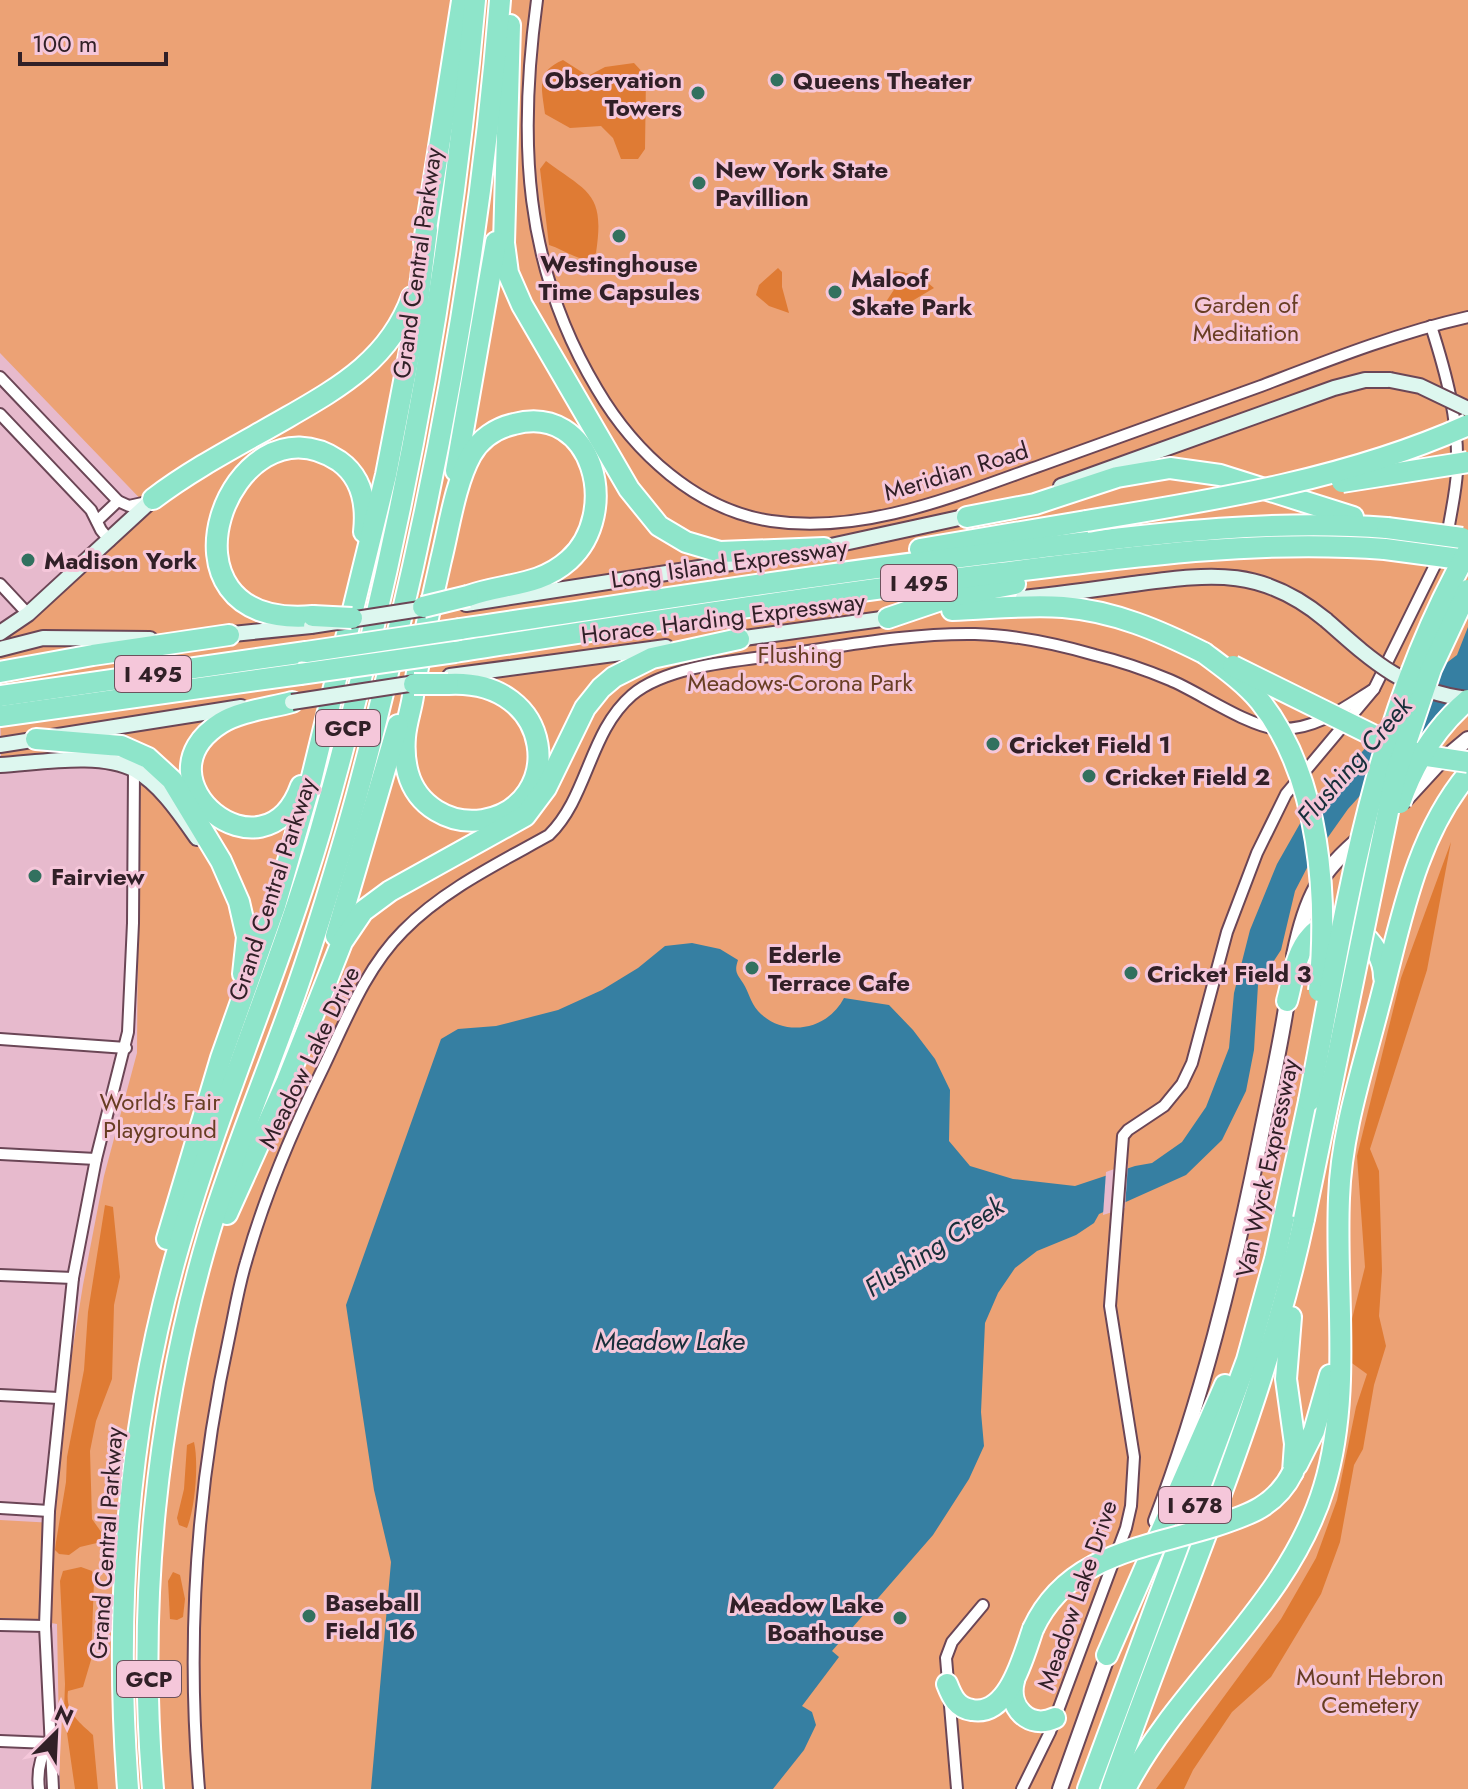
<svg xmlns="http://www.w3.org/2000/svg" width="1468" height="1789" viewBox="0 0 1468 1789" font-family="Jost,sans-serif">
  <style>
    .green { fill: #eca275 }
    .forest { fill: #df7b34 }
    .water { fill: #367fa2 }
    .pier { fill: #e7bacd }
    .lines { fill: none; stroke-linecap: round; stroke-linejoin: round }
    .minor-casing { stroke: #6b4656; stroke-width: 14 }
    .tertiary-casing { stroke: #6b4656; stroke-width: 18 }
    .secondary-casing { stroke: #6b4656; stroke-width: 18 }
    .motorway-casing { stroke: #fff; stroke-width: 24 }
    .minor { stroke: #fff; stroke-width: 10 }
    .tertiary { stroke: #fff; stroke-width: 14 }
    .secondary { stroke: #ddf7ef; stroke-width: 14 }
    .motorway { stroke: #8ee5ca; stroke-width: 20 }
    .secondary-bridge-casing { stroke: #6b4656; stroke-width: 18; stroke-linecap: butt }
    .motorway-bridge-casing { stroke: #fff; stroke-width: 24; stroke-linecap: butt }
    .secondary-bridge { stroke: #ddf7ef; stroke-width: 14 }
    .motorway-bridge { stroke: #8ee5ca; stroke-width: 20 }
    .poi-dot { fill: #32715f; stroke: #f5c7da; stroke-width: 3 }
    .labels { text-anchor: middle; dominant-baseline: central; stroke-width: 6; stroke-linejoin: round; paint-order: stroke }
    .shield { fill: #f5c7da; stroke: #6c525d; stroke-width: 2 }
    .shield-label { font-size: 22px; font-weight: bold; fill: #312027 }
    .poi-label { font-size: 24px; font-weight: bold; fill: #312027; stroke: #f5c7da; text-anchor: start }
    .street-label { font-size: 24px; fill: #312027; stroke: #f5c7da }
    .park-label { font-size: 24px; fill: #683e23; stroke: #f5c7da }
    .water-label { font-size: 26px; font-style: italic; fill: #172e39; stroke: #f5c7da }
  </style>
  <rect width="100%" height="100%" fill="#e7bacd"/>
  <path class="green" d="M0,0H1468V1789H60L57,1624L33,1620L0,1618V1520L54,1523L71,1359L83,1285L104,1176L137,1053L139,772L70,761L1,765L0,638L152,511L0,353Z"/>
  <g class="forest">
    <path d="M563,60L588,76L605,67L634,63L646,76L645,149L638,159H621L613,138L601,126L570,128L545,114C542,88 535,72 563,60Z"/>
    <path d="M546,161C589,193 605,193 596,253L588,260C574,258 562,249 549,245L540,169Z"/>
    <path d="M778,268L782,272V287L789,313L769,306L756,295L759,285Z"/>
    <path d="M893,271C906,271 924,278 934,288L902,307L890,318L884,305L895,288Z"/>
    <path d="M1451,842L1427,970L1370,1149L1379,1171L1382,1271L1379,1316L1386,1346L1374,1385L1363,1449L1354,1465L1340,1542L1321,1594L1271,1677L1232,1712L1193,1770L1184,1789H1156L1281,1619L1316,1558L1337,1500L1356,1407L1367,1374L1349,1361L1347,1349L1351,1323L1365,1267L1357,1156L1401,978Z"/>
    <path d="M105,1205L113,1207L120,1277L114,1305L112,1379L96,1421L90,1451L92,1519L104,1536L101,1542L80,1547L69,1555L59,1554L55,1550L56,1542L66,1482L67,1457L84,1370L88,1312Z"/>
    <path d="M194,1442C199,1463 195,1509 187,1528L179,1525L177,1518L184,1489L187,1445Z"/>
    <path d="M81,1567L92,1571L94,1581L91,1660L83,1687L68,1691C65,1712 79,1722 93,1735L98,1789H75L64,1712L65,1684L60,1581L63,1571Z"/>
    <path d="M173,1572L180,1575L185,1599L183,1617L177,1620L170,1619L168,1581Z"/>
  </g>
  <path class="water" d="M1468,627V693L1445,716L1394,758L1348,809L1309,864L1295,891L1281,950L1258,985L1254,1050L1246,1091L1222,1140L1186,1175L1099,1214L1094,1223L1076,1235L1037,1251L1015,1268L998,1293L985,1323L981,1412L984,1446L969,1479L933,1535L832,1651L839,1657L802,1706L812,1712L816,1725L804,1750L773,1789H371L391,1562L374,1490L346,1305L441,1039L458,1029L496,1026L558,1010L602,990L638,968L665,946L692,943L720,949L738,960C734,972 737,974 743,983C749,992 750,1002 758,1011C783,1038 827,1031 844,998L889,1005L913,1030L935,1059L950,1090L949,1141L970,1166L1013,1179L1075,1186L1135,1166L1152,1163L1182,1142L1206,1107L1229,1048L1234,993L1250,930L1277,864L1302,820L1428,677L1457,655Z"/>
  <path class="pier" d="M1128,1164L1125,1208L1103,1215L1106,1172Z"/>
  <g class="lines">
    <defs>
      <g id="minor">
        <path d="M537,0C518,139 523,266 597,389C634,452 696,510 771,521C864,535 957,495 1042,465C1115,439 1188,413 1261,386C1329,360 1397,333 1468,317"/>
        <path d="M1431,326C1446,373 1459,420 1457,471C1456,493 1450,516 1447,538"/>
        <path d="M0,377L118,501L129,506L147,502"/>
        <path d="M0,414L91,510L101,530L110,541"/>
        <path d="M97,521L118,501"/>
        <path d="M0,584L28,614"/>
        <path d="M0,1039L126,1048"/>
        <path d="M0,1154L96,1159"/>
        <path d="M0,1275L73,1278"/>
        <path d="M0,1395L59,1398"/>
        <path d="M0,1508L49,1511"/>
        <path d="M0,1625L45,1626"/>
        <path d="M0,1741L49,1743"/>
        <path d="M39,1789C37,1773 40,1757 49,1743"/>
        <path d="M53,1789L45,1626L49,1511L73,1278L96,1159L128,1032L133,923L134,770"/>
        <path d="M199,1789C186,1636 197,1483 230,1333C235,1309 239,1285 246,1262C265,1194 293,1129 324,1066C346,1020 366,968 403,931C443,890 499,863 549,835C588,797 589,732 632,695C668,664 747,660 794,653C854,644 914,633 975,634C1014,635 1057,644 1095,655C1120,661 1146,670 1170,680C1199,692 1250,728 1280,729C1316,730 1345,707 1374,689"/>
        <path d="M957,1789L946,1658L952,1642L983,1605"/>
        <path d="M1022,1789L1050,1732L1126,1528L1131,1506L1134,1457L1110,1306L1123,1136L1128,1130L1164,1106L1182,1084L1192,1063L1227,932L1257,853L1286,794L1374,689L1441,553"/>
      </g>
      <g id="tertiary">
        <path d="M1404,801L1438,764L1468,739"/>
        <path d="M1294,955C1306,897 1318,873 1364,835"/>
        <path d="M1156,1521C1202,1399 1233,1273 1259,1145C1269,1095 1281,1045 1288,995"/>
        <path d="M1060,1789L1111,1646"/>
      </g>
      <g id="secondary">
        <path d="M1061,486L1334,388L1365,380H1390"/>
        <path d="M817,549L973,515"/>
        <path d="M1023,598C1060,594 1097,589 1133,584C1211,574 1261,566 1326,620"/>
        <path d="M466,604L757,559"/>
        <path d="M0,633L28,614L153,499"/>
        <path d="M223,635L311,626"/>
        <path d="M730,640L896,617"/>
        <path d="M0,649L43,638L150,639"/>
        <path d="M450,676L666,647"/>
        <path d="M0,745L241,707"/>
        <path d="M0,765C38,763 101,751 135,770C161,785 180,814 197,838"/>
      </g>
      <g id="motorway">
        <path d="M510,25L504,243L508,273L522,305L629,489L659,526L686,542L720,552L824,548"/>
        <path d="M424,242L462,1"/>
        <path d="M456,471L496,242"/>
        <path d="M153,499C195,467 243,443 288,417C342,386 390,358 412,297"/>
        <path d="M967,517L1035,504L1117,477L1170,468L1220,475L1353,517"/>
        <path d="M920,549L1086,521"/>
        <path d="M952,610C989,609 1026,604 1063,607C1114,611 1160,631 1204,653"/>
        <path d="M313,616C141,631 231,389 339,461C363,478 367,505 364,532"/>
        <path d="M888,618L953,596L1015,584"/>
        <path d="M460,629C652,601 844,570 1037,548C1154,534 1270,519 1387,528"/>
        <path d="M455,652C636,624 818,595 1000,573C1127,557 1257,539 1385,549"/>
        <path d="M0,672L93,655L229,635"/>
        <path d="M448,684C557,678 566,806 483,820C450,825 417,806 408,773C405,762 404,749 405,737C406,723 411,710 413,696C420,650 431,605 441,560C449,528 455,484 471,455C480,439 496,428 514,424C594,403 621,513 569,560C539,587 504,583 468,596"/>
        <path d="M0,696L306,652"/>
        <path d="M292,702C270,708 240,711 221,723C132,779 265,887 301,786"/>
        <path d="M0,716L300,674"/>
        <path d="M36,739L121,746L148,758L172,780L221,861L239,902L247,937L243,974"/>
        <path d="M336,936L398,725"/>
        <path d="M1287,1001C1293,980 1295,953 1311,936C1340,904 1384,942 1384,977"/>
        <path d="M227,1214L287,1081L342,942L363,911L390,891L525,816L546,788L585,708L601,688L614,677L652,658L739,639"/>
        <path d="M167,1239L221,1058L275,906L311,781L386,475L416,319L427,230"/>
        <path d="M1291,1317L1286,1379L1295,1444L1293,1472"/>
        <path d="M1297,1465L1314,1431L1330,1375"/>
        <path d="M1107,1655L1225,1385"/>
        <path d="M1014,1681C1007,1707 1029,1730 1055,1718"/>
        <path d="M947,1684C952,1697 957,1708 972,1710C1009,1717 1024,1654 1033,1629"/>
        <path d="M128,1789C114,1605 128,1419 180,1242C220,1103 279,971 320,832C398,560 450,282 475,0"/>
        <path d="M153,1789C137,1603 156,1412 209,1233C232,1157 263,1083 290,1008C312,947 331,885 349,823C368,758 383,693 399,627C449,417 483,215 500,0"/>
        <path d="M1088,1789L1247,1360L1275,1259L1309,1101"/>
        <path d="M1111,1789C1177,1598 1261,1419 1304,1219"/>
        <path d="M1125,1789C1181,1681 1288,1606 1324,1487C1352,1395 1335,1294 1339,1198C1341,1134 1362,1071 1378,1009C1400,928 1413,840 1468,774"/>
      </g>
    </defs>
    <use href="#minor" class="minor-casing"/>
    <use href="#tertiary" class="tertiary-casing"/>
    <use href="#secondary" class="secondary-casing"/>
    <use href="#motorway" class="motorway-casing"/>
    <use href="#minor" class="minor"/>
    <use href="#tertiary" class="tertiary"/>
    <use href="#secondary" class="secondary"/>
    <use href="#motorway" class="motorway"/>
    <defs>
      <g id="secondary-bridge">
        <path d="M1390,380L1420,386L1468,409"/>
        <path d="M1326,620C1371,660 1405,692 1468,699"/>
        <path d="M311,626L433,607"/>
        <path d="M292,702L422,682"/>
      </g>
      <g id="motorway-bridge">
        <path d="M1342,482L1468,462"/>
        <path d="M1086,521C1215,500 1348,479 1468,425"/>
        <path d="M1387,528L1462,538"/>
        <path d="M1385,549L1468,560"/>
        <path d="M423,607L468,596"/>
        <path d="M313,616L352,618"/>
        <path d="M306,652L460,629"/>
        <path d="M1204,653C1224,668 1244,682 1260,701C1321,778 1328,898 1319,991"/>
        <path d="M1233,666L1399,748L1427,756L1468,762"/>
        <path d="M300,674L455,652"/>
        <path d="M414,684H448"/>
        <path d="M1400,803C1414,763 1435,728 1468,700"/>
        <path d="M1309,1101C1346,911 1371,722 1468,551"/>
        <path d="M1304,1219L1396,773L1431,669L1468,590"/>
        <path d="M1033,1629C1067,1555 1144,1548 1215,1526C1249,1515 1276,1506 1293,1472"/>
      </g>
    </defs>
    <use href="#secondary-bridge" class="secondary-bridge-casing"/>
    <use href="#motorway-bridge" class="motorway-bridge-casing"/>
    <use href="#secondary-bridge" class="secondary-bridge"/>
    <use href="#motorway-bridge" class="motorway-bridge"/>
  </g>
  <g class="poi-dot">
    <circle cx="777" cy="80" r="8"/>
    <circle cx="698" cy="93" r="8"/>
    <circle cx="699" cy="183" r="8"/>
    <circle cx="619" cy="236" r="8"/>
    <circle cx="835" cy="292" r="8"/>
    <circle cx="28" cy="560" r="8"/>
    <circle cx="993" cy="744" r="8"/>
    <circle cx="1089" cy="776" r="8"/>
    <circle cx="35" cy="876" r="8"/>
    <circle cx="752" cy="968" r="8"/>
    <circle cx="1131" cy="973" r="8"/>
    <circle cx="309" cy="1616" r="8"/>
    <circle cx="900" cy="1618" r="8"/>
  </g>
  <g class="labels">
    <g class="shield">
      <rect x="881" y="565" width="76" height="36" rx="6"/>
      <rect x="115" y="656" width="76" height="36" rx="6"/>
      <rect x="316" y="710" width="64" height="36" rx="6"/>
      <rect x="1159" y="1487" width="72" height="36" rx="6"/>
      <rect x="117" y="1661" width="64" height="36" rx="6"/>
    </g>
    <g class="shield-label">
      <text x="919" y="583">I 495</text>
      <text x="153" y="674">I 495</text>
      <text x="348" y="728">GCP</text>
      <text x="1195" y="1505">I 678</text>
      <text x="149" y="1679">GCP</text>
    </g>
    <g class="poi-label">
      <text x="682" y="79" text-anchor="end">Observation<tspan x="682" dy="28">Towers</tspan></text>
      <text x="793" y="80">Queens Theater</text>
      <text x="715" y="169">New York State<tspan x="715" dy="28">Pavillion</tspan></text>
      <text x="619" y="263" text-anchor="middle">Westinghouse<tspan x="619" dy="28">Time Capsules</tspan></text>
      <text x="851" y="278">Maloof<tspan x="851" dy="28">Skate Park</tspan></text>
      <text x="44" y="560">Madison York</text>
      <text x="1009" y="744">Cricket Field 1</text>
      <text x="1105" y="776">Cricket Field 2</text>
      <text x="51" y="876">Fairview</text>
      <text x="768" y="954">Ederle<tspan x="768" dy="28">Terrace Cafe</tspan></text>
      <text x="1147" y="973">Cricket Field 3</text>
      <text x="325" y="1602">Baseball<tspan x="325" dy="28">Field 16</tspan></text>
      <text x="884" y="1604" text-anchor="end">Meadow Lake<tspan x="884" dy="28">Boathouse</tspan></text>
    </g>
    <g class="street-label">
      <text transform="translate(417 263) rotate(-82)">Grand Central Parkway</text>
      <text transform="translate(956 471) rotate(-17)">Meridian Road</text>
      <text transform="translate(729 563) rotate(-8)">Long Island Expressway</text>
      <text transform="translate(723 618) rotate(-7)">Horace Harding Expressway</text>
      <text transform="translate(272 889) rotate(-72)">Grand Central Parkway</text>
      <text transform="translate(309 1057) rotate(-64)">Meadow Lake Drive</text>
      <text transform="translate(1267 1168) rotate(-78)">Van Wyck Expressway</text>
      <text transform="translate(106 1543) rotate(-86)">Grand Central Parkway</text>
      <text transform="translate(1077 1595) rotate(-71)">Meadow Lake Drive</text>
    </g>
    <g class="park-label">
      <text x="1246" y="304">Garden of<tspan x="1246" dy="28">Meditation</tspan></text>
      <text x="800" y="654">Flushing<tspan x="800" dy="28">Meadows-Corona Park</tspan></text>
      <text x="160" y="1101">World's Fair<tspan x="160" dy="28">Playground</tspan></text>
      <text x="1370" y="1676">Mount Hebron<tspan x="1370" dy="28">Cemetery</tspan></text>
    </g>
    <g class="water-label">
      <text transform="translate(1354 761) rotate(-49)">Flushing Creek</text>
      <text transform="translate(934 1247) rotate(-33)">Flushing Creek</text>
      <text x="670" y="1341">Meadow Lake</text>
    </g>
  </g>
  <g transform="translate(56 1733) rotate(24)" stroke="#f5c7da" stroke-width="6" paint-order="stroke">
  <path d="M0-6L14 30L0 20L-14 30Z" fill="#312027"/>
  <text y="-12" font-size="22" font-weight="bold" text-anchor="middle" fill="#312027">N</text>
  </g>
  <path d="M20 52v12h146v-12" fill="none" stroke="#312027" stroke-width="4"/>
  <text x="32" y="52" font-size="24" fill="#312027" stroke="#f5c7da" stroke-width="6" paint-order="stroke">100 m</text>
</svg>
